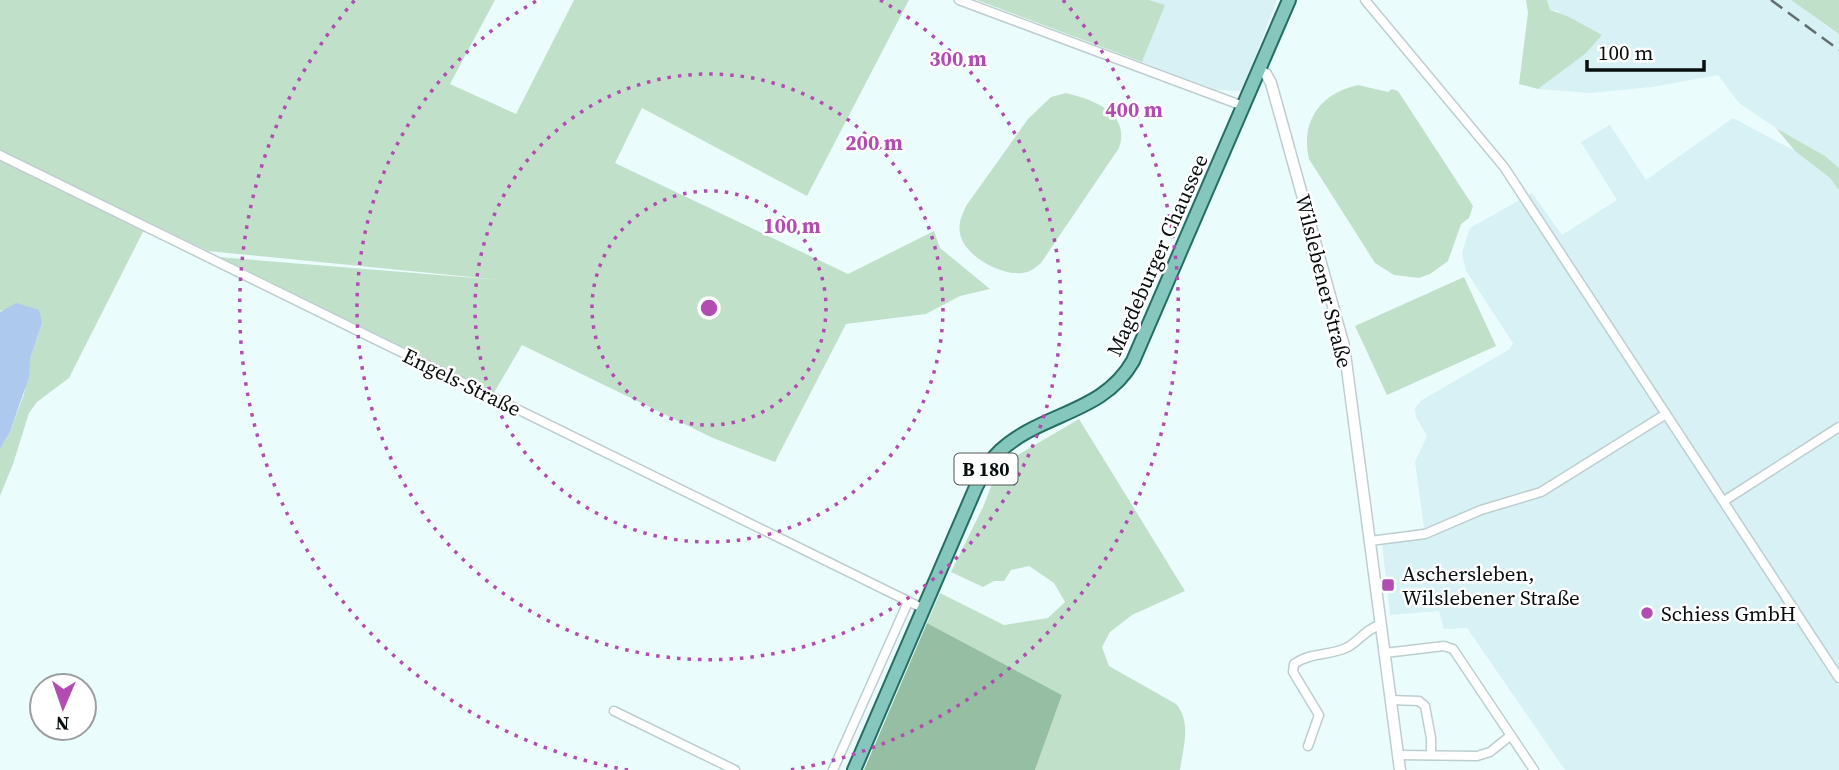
<svg xmlns="http://www.w3.org/2000/svg" width="1839" height="770" viewBox="0 0 1839 770" font-family="'Source Serif 4',serif">
  <style>
    .built { fill: #d7f1f4 }
    .green { fill: #c1e0ca }
    .forest { fill: #96bea2 }
    .water { fill: #adc9ed }
    .lines { fill: none; stroke-linecap: round; stroke-linejoin: round }
    .minor-casing { stroke: #beced0; stroke-width: 11 }
    .tertiary-casing { stroke: #beced0; stroke-width: 13 }
    .primary-casing { stroke: #246e62; stroke-width: 16 }
    .minor { stroke: #fff; stroke-width: 8 }
    .tertiary { stroke: #fff; stroke-width: 10 }
    .primary { stroke: #85c7bc; stroke-width: 12 }
    .rail { stroke: #646e6f; stroke-width: 2.5; stroke-dasharray: 14 7; stroke-linecap: butt }
    .ring { fill: none; stroke: #b24cb1; stroke-width: 3.5; stroke-dasharray: 3.5 7 }
    .poi-dot { fill: #b24cb1; stroke: #fff; stroke-width: 2.5 }
    .labels { text-anchor: middle; dominant-baseline: central; stroke-width: 5; stroke-linejoin: round; paint-order: stroke }
    .shield { fill: #fff; stroke: #525656; stroke-width: 2 }
    .shield-label { font-size: 19px; font-weight: bold; fill: #080e0e }
    .street-label { font-size: 21px; fill: #080e0e; stroke: #fff }
    .poi-label { font-size: 21px; fill: #080e0e; stroke: #fff; text-anchor: start }
    .centre { fill: #b24cb1; stroke: #fff; stroke-width: 3.5 }
    .ring-label { font-size: 21px; text-anchor: middle; font-weight: bold; fill: #b24cb1; stroke: #fff; stroke-width: 5; stroke-linejoin: round; paint-order: stroke }
  </style>
  <rect width="100%" height="100%" fill="#ebfcfd"/>
  <g class="built">
    <path d="M1149,0H1277L1242,91L1216,90L1142,62L1164,5Z"/>
    <path d="M1547,0H1791L1839,35V168L1825,156L1776,128L1739,103L1718,75L1652,87L1590,93L1538,89L1585,54L1558,11L1550,10Z"/>
    <path d="M1733,118L1795,151L1830,178L1839,190V770H1565L1467,628L1444,629L1439,611L1390,615L1381,535L1424,528L1415,462L1427,436L1416,417L1415,408L1422,400L1510,349L1513,343L1466,271L1462,253L1470,228L1532,193L1562,235L1617,200L1581,142L1610,125L1646,180Z"/>
  </g>
  <g class="green">
    <path d="M0,0H495L450,84L516,114L574,0H909L807,196L642,108L615,163L848,274L934,231L940,248L990,289L960,296L926,314L846,324L775,462L713,438L522,345L492,396L206,256L501,280L208,251L148,222L69,378L37,402L29,413L13,464L0,496V449L10,432L24,394L30,359L42,323L1,310L0,312Z"/>
    <path d="M977,0H1149L1165,5L1142,62Z"/>
    <path d="M1526,0H1547L1550,10L1567,16L1602,35L1585,54L1538,89L1519,84L1528,13Z"/>
    <path d="M1791,0H1839V35L1836,32Z"/>
    <path d="M1358,85L1388,92L1392,89L1398,91L1473,206L1469,218L1461,224L1448,261L1430,274L1419,278L1394,275L1375,263L1309,159C1300,121 1321,93 1358,85Z"/>
    <path d="M1066,93C1094,100 1131,113 1119,148L1041,263C1037,266 1032,271 1027,272C1005,279 963,256 960,233C958,223 962,215 966,206L1028,119L1051,97Z"/>
    <path d="M1776,128L1825,156L1839,168V190L1830,178L1795,151Z"/>
    <path d="M1464,277L1496,346L1387,395L1355,326Z"/>
    <path d="M1079,419L1185,591L1132,615L1110,632L1102,647L1109,666L1176,704C1192,722 1183,748 1180,770H1035L1062,695L927,623L940,593L1004,625L1048,618L1065,602L1054,583L1029,566L1011,570L1004,581H994L983,587L951,572L983,507L999,466Z"/>
  </g>
  <path class="forest" d="M927,623L1062,695L1035,770H864Z"/>
  <path class="water" d="M16,303L39,310L42,323L30,359L29,377L10,432L0,449V312Z"/>
  <g class="lines">
    <defs>
      <g id="minor">
        <path d="M959,0L1243,106"/>
        <path d="M1365,0L1504,167L1839,678"/>
        <path d="M0,155L924,609"/>
        <path d="M1724,501L1839,427"/>
        <path d="M1370,541L1425,534L1481,510L1541,492L1666,414"/>
        <path d="M1385,653L1444,646L1453,649L1534,770"/>
        <path d="M1391,700L1419,701L1425,706L1431,738V755"/>
        <path d="M614,711L735,770"/>
        <path d="M1308,746L1319,715L1293,672L1294,664C1310,652 1331,656 1348,647C1360,640 1367,628 1381,625"/>
        <path d="M1398,755L1477,756L1490,752L1510,736"/>
        <path d="M833,770L908,602"/>
      </g>
      <path id="tertiary" d="M1259,70L1266,74L1271,83L1344,346L1400,770"/>
      <path id="primary" d="M854,770L976,487C983,474 989,461 1000,451C1042,412 1103,414 1133,361L1289,0"/>
    </defs>
    <use href="#minor" class="minor-casing"/>
    <use href="#tertiary" class="tertiary-casing"/>
    <use href="#primary" class="primary-casing"/>
    <use href="#minor" class="minor"/>
    <use href="#tertiary" class="tertiary"/>
    <use href="#primary" class="primary"/>
    <path class="rail" d="M1771,0L1839,50"/>
  </g>
  <g class="ring">
    <circle cx="709" cy="308" r="117"/>
    <circle cx="709" cy="308" r="234"/>
    <path d="M880 0A352 352 0 1 1 538 0"/>
    <path d="M628 770A469 469 0 0 1 355 0M1063 0A469 469 0 0 1 790 770"/>
  </g>
  <g class="poi-dot">
    <rect x="1381" y="578" width="14" height="14" rx="3.5"/>
    <circle cx="1647" cy="613" r="7"/>
  </g>
  <g class="labels">
    <rect class="shield" x="954.5" y="453.5" width="63" height="31" rx="5"/>
    <g class="shield-label">
      <text x="986" y="469">B 180</text>
    </g>
    <g class="street-label">
      <text transform="translate(1157 255) rotate(-66)">Magdeburger Chaussee</text>
      <text transform="translate(1324 281) rotate(76)">Wilslebener Straße</text>
      <text transform="translate(462 382) rotate(26)">Engels-Straße</text>
    </g>
    <g class="poi-label">
      <text x="1402" y="573">Aschersleben,<tspan x="1402" dy="24">Wilslebener Straße</tspan></text>
      <text x="1661" y="613">Schiess GmbH</text>
    </g>
  </g>
  <circle cx="709" cy="308" r="10" class="centre"/>
  <g class="ring-label">
    <text x="958" y="66">300 m</text>
    <text x="1134" y="117">400 m</text>
    <text x="874" y="150">200 m</text>
    <text x="792" y="233">100 m</text>
  </g>
  <g transform="translate(63 707) rotate(182)"><circle r="33" fill="#ffffff" stroke="#9c9f9f" stroke-width="2"/>
  <path d="M0-5L12 26L0 18L-12 26Z" fill="#b24cb1"/>
  <text y="-10" font-size="19" font-weight="bold" text-anchor="middle" fill="#080e0e">N</text>
  </g>
  <path d="M1587 60v10h117v-10" fill="none" stroke="#080e0e" stroke-width="3.5"/>
  <text x="1598" y="60" font-size="21" fill="#080e0e" stroke="#ffffff" stroke-width="5" paint-order="stroke">100 m</text>
</svg>
